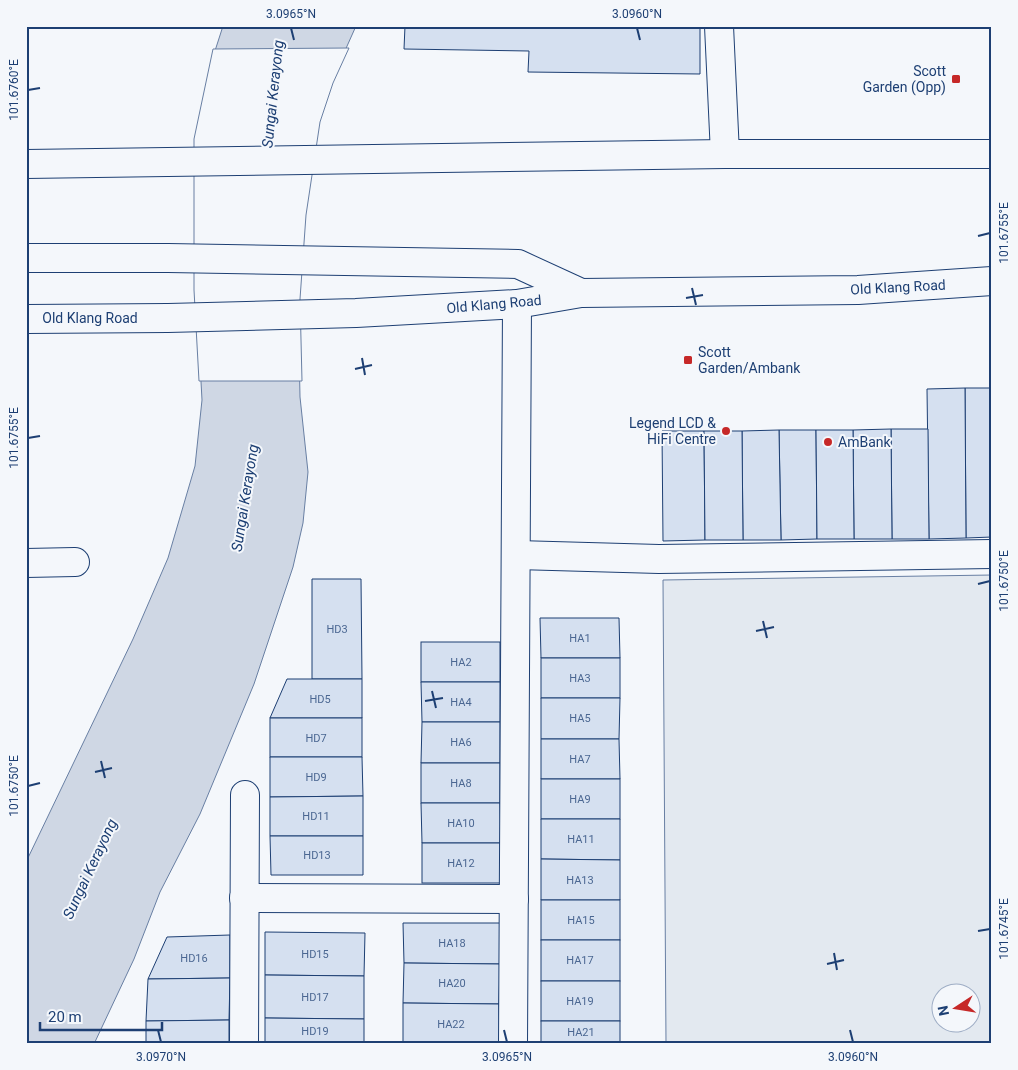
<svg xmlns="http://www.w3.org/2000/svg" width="1018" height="1070" viewBox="0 0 1018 1070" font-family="Roboto,sans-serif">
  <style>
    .green { fill: #e3e9f0; stroke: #687fa3; fill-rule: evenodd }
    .water { fill: #cfd7e4; stroke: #687fa3 }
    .pier { fill: #f4f7fb; stroke: #687fa3 }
    .building { fill: #d5e0f0; stroke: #1d3f73 }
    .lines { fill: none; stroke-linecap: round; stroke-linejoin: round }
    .minor-casing { stroke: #1d3f73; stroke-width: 30 }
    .major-casing { stroke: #1d3f73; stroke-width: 30 }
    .minor { stroke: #f4f7fb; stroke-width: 28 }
    .major { stroke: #f4f7fb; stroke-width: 28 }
    .ticks { fill: none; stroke: #1d3f73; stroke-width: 2 }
    .poi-dot { fill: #c62828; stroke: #f4f7fb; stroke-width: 2 }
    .labels { text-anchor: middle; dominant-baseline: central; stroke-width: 4; stroke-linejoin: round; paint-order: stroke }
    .number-label { font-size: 11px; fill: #4b6792 }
    .poi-label { font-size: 14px; fill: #1d3f73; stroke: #f4f7fb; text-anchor: end }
    .street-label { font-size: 14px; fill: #1d3f73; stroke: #f4f7fb }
    .water-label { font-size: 15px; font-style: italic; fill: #1d3f73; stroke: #f4f7fb }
    .neatline { fill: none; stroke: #1d3f73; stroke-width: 2 }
    .ticks-label { font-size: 12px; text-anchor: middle; fill: #1d3f73 }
  </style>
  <rect width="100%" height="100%" fill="#f4f7fb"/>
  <path class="green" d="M992,575V1044H666L663,580ZM940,992H970V1022H940Z"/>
  <path class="water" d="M223,26H356L331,82L317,121L303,215L298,299L300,397L308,472L303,523L293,567L254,684L200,814L160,892L134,959L94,1044H26V862L133,639L168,558L195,466L202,400L196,290L213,57Z"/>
  <path class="pier" d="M349,48L333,83L320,122L306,215L300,299L302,381H199L194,290V139L213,49Z"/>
  <g class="building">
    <path d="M405,26H700V74L528,72L529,51L404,49Z"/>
    <path d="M965,388H992V537L966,538Z"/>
    <path d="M965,388L966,538L929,539L927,389Z"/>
    <path d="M891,429H928L929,539H892Z"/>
    <path d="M891,429L892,539H854L853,430Z"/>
    <path d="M779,430H816L817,539L781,540Z"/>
    <path d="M779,430L781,540H743L742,431Z"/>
    <path d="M816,430H853L854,539H817Z"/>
    <path d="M662,431H704L705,540L663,541Z"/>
    <path d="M704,431H742L743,540H705Z"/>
    <path d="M312,579H361L362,679H312Z"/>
    <path d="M540,618H619L620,658H541Z"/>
    <rect x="421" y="642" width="79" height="40"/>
    <rect x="541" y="658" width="79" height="40"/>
    <path d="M287,679H362V718H270Z"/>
    <path d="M421,682H500V722H422Z"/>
    <path d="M541,698H620L619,739H541Z"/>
    <rect x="270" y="718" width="92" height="39"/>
    <path d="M422,722H500V763H421Z"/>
    <path d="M541,739H619L620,779H541Z"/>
    <path d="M270,757H362L363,796L270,797Z"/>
    <rect x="421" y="763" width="79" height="40"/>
    <rect x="541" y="779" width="79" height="40"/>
    <path d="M363,796V836H270V797Z"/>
    <path d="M421,803H500L501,843H422Z"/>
    <path d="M541,819H620V860L541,859Z"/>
    <path d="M270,836H363V875H271Z"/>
    <rect x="422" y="843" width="79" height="40"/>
    <path d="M541,859L620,860V900H541Z"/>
    <rect x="541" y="900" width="79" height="40"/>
    <path d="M403,923H500V964L404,963Z"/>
    <path d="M265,932L365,933L364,976L265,975Z"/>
    <path d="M230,935V978L148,979L167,937Z"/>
    <rect x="541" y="940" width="79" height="41"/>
    <path d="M404,963L500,964L499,1004L403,1003Z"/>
    <path d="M265,975L364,976V1019L265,1018Z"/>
    <path d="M230,978L229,1020L146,1021L148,979Z"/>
    <rect x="541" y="981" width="79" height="40"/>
    <path d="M403,1003L499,1004L500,1044L403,1043Z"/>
    <path d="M265,1018L364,1019V1044H265Z"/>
    <path d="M229,1020V1044H146V1021Z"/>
    <rect x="541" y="1021" width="79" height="23"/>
  </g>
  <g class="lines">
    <defs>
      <g id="minor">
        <path d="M719,26L725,154"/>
        <path d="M517,555L659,559L992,554"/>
        <path d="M26,563L75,562"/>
        <path d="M244,898L514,899"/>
        <path d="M244,1044L245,795"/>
        <path d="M513,1044L517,304"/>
      </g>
      <g id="major">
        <path d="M26,164L725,154H992"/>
        <path d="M26,258H168L518,264L581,293"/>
        <path d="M26,319L168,318L356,313L517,304L581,293L858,290L992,281"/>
      </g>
    </defs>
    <use href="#minor" class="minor-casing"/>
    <use href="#major" class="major-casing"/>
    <use href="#minor" class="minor"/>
    <use href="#major" class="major"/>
  </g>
  <path class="ticks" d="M291,28L294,40M637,28L640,40M28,90L40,88M978,236L990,233M692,288L696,305M686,298L703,295M362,358L365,375M355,369L372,365M28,438L40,436M978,584L990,581M763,621L767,638M756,631L774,627M432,691L436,708M425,701L443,698M101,761L105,778M95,772L112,768M28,786L40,783M978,931L990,929M834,953L837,970M827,964L844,960M158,1030L161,1042M504,1030L507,1042M850,1030L853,1042"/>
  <g class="poi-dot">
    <rect x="951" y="74" width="10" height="10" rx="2.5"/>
    <rect x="683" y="355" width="10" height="10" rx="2.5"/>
    <circle cx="726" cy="431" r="5"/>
    <circle cx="828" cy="442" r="5"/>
  </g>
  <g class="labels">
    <g class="number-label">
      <text x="337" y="629">HD3</text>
      <text x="580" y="638">HA1</text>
      <text x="461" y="662">HA2</text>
      <text x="580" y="678">HA3</text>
      <text x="320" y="699">HD5</text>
      <text x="461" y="702">HA4</text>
      <text x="580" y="718">HA5</text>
      <text x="316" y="738">HD7</text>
      <text x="461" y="742">HA6</text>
      <text x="580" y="759">HA7</text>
      <text x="316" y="777">HD9</text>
      <text x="461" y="783">HA8</text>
      <text x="580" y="799">HA9</text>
      <text x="316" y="816">HD11</text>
      <text x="461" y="823">HA10</text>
      <text x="581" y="839">HA11</text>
      <text x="317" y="855">HD13</text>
      <text x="461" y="863">HA12</text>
      <text x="580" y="880">HA13</text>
      <text x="581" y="920">HA15</text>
      <text x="452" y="943">HA18</text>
      <text x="315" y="954">HD15</text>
      <text x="194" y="958">HD16</text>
      <text x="580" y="960">HA17</text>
      <text x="452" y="983">HA20</text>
      <text x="315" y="997">HD17</text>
      <text x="580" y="1001">HA19</text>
      <text x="451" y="1024">HA22</text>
      <text x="315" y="1031">HD19</text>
      <text x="581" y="1032">HA21</text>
    </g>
    <g class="poi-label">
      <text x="946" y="71">Scott<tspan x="946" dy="16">Garden (Opp)</tspan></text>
      <text x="698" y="352" text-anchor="start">Scott<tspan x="698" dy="16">Garden/Ambank</tspan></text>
      <text x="716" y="423">Legend LCD &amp;<tspan x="716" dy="16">HiFi Centre</tspan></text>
      <text x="838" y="442" text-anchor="start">AmBank</text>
    </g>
    <g class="street-label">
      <text transform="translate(898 287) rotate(-3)">Old Klang Road</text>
      <text transform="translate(494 304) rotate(-5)">Old Klang Road</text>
      <text x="90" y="318">Old Klang Road</text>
    </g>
    <g class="water-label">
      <text transform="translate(273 94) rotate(-84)">Sungai Kerayong</text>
      <text transform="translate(245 498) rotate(-81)">Sungai Kerayong</text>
      <text transform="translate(90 869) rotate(-65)">Sungai Kerayong</text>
    </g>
  </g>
  <rect width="1018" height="1070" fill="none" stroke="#f4f7fb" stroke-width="55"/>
  <g transform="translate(956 1008) rotate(258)"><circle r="24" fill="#f4f7fb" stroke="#9eadc5"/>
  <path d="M0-4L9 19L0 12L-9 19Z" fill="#c62828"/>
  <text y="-8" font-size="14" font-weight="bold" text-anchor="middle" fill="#1d3f73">N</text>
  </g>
  <path d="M40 1022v8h122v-8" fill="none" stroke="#1d3f73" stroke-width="2.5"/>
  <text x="48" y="1022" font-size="15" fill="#1d3f73" stroke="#f4f7fb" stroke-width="4" paint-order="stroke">20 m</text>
  <rect x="28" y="28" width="962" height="1014" class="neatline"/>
  <g class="ticks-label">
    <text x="291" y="18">3.0965°N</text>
    <text x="637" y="18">3.0960°N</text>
    <text transform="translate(14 90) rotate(-90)" y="4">101.6760°E</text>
    <text transform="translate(1004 233) rotate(-90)" y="4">101.6755°E</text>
    <text transform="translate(14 438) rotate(-90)" y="4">101.6755°E</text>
    <text transform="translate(1004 581) rotate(-90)" y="4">101.6750°E</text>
    <text transform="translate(14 786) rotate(-90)" y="4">101.6750°E</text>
    <text transform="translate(1004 929) rotate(-90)" y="4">101.6745°E</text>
    <text x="161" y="1061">3.0970°N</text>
    <text x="507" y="1061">3.0965°N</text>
    <text x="853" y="1061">3.0960°N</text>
  </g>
</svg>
